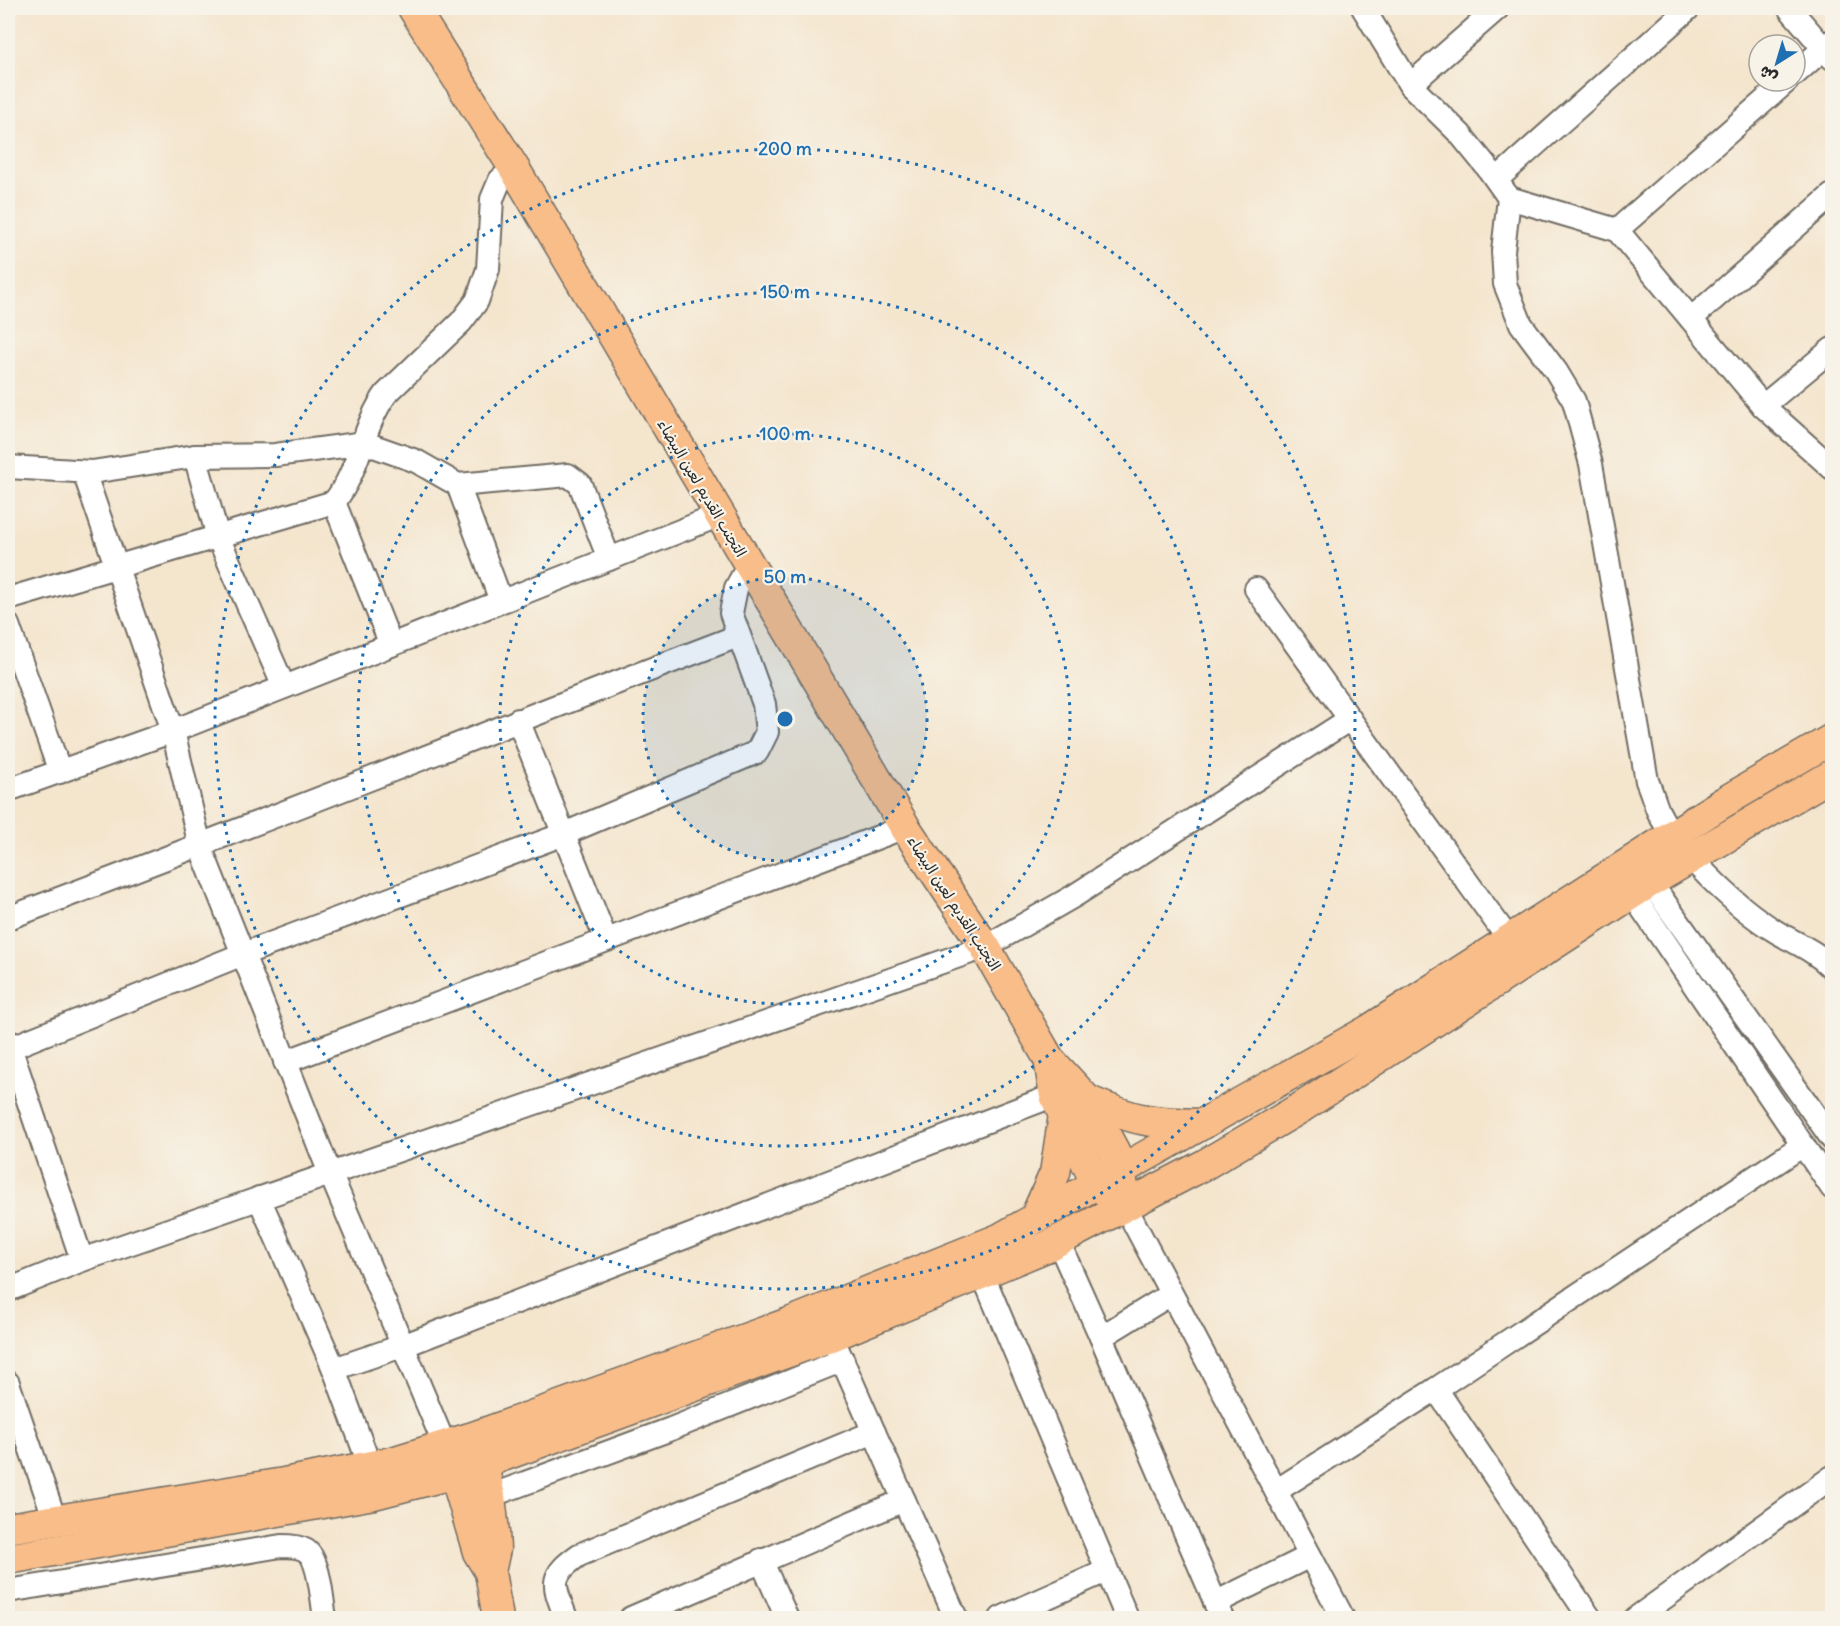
<svg xmlns="http://www.w3.org/2000/svg" width="1840" height="1626" viewBox="0 0 1840 1626" font-family="Delius,'Playpen Sans Arabic',sans-serif">
  <style>
    .lines { fill: none; stroke-linecap: round; stroke-linejoin: round }
    .minor-casing { stroke: #716c64; stroke-width: 26 }
    .major-casing { stroke: #716c64; stroke-width: 33 }
    .minor { stroke: #fff; stroke-width: 22 }
    .major { stroke: #f9bd89; stroke-width: 30 }
    .ring { fill: none; stroke: #1f6fb2; stroke-width: 3; stroke-dasharray: 3 6 }
    .labels { text-anchor: middle; dominant-baseline: central; stroke-width: 4.5; stroke-linejoin: round; paint-order: stroke }
    .street-label { font-size: 15px; fill: #2b2b2b; stroke: #f7f3e8 }
    .centre { fill: #1f6fb2; stroke: #f7f3e8; stroke-width: 3 }
    .ring-label { font-size: 18px; text-anchor: middle; font-weight: bold; fill: #1f6fb2; stroke: #f7f3e8; stroke-width: 4.5; stroke-linejoin: round; paint-order: stroke }
  </style>
  <rect width="100%" height="100%" fill="#f7f3e8"/>
  <filter id="ink" filterUnits="userSpaceOnUse"><feTurbulence type="fractalNoise" baseFrequency=".0167" numOctaves="2"/><feDisplacementMap in="SourceGraphic" scale="12" xChannelSelector="R" yChannelSelector="G"/><feConvolveMatrix kernelMatrix="1 2 1 2 8 2 1 2 1" color-interpolation-filters="sRGB"/></filter>
  <filter id="wash" filterUnits="userSpaceOnUse"><feTurbulence type="fractalNoise" baseFrequency=".008" numOctaves="4" result="noise"/><feDisplacementMap in="SourceGraphic" scale="24" xChannelSelector="R" yChannelSelector="G"/><feGaussianBlur stdDeviation="1.35" result="paint"/><feColorMatrix in="noise" values="0 0 0 0 0 0 0 0 0 0 0 0 0 0 0 0 0 1.4 0 .05"/><feComposite in="paint" operator="in"/></filter>
  <g filter="url(#wash)">
    <rect width="100%" height="100%" fill="#f4e5cd"/>
  </g>
  <g filter="url(#ink)">
    <g class="lines">
      <defs>
        <g id="minor">
          <path d="M1363,8L1410,85L1460,134L1487,167L1509,198L1503,251L1505,284L1521,324L1556,371L1574,401L1591,464L1647,781C1651,790 1654,801 1658,811C1678,852 1736,907 1775,931C1795,943 1816,951 1832,968"/>
          <path d="M1789,8L1832,58"/>
          <path d="M1795,74L1832,41"/>
          <path d="M1787,81L1617,230L1763,406L1832,468"/>
          <path d="M1410,85L1498,8"/>
          <path d="M1497,179L1689,8"/>
          <path d="M1509,198L1617,230"/>
          <path d="M1691,319L1832,195"/>
          <path d="M1763,406L1832,349"/>
          <path d="M195,456L218,537L284,687"/>
          <path d="M8,467L92,472L195,456L275,455L365,443L416,461L458,485L501,601"/>
          <path d="M84,472L173,731L200,846L325,1161L445,1446"/>
          <path d="M458,485L568,475L580,484L609,559"/>
          <path d="M334,502L391,645"/>
          <path d="M1256,589L1510,941"/>
          <path d="M8,599L334,502C360,470 362,427 386,394L461,322L477,301L488,269L492,199L500,180L514,168"/>
          <path d="M8,625L60,772"/>
          <path d="M518,720L606,940"/>
          <path d="M8,790L173,731L718,516"/>
          <path d="M1641,869L1832,1139"/>
          <path d="M1624,882L1832,1188"/>
          <path d="M8,918C252,827 494,729 738,636"/>
          <path d="M8,1041L82,1260"/>
          <path d="M10,1048L243,954L564,834L757,752L767,732L764,704L731,613L736,588L748,566"/>
          <path d="M285,1062L905,827"/>
          <path d="M259,1198L334,1369L405,1345L1068,1090"/>
          <path d="M1126,1208L1343,1618"/>
          <path d="M1058,1241L1101,1337"/>
          <path d="M982,1273L1127,1618"/>
          <path d="M8,1290L82,1260L985,947L1074,896L1350,719"/>
          <path d="M1171,1294L1101,1337L1222,1618"/>
          <path d="M836,1346L956,1618"/>
          <path d="M334,1369L375,1480"/>
          <path d="M8,1383L55,1520"/>
          <path d="M1436,1389L1803,1145"/>
          <path d="M1276,1491L1436,1389L1590,1618"/>
          <path d="M490,1496L671,1429L843,1360"/>
          <path d="M761,1560L787,1618"/>
          <path d="M8,1591L281,1546C288,1546 298,1546 305,1550C320,1558 322,1602 325,1618"/>
          <path d="M1215,1603L1310,1556"/>
          <path d="M566,1618C554,1586 547,1577 579,1555L874,1432"/>
          <path d="M631,1618L904,1500"/>
          <path d="M1001,1618L1106,1571"/>
          <path d="M1636,1618L1832,1477"/>
        </g>
        <g id="major">
          <path d="M413,8L514,168L905,827L985,947L1049,1059L1087,1100L1114,1151L1121,1171L1123,1190"/>
          <path d="M1049,1059L1055,1096L1096,1183L1111,1196"/>
          <path d="M1087,1100C1134,1121 1152,1123 1203,1124"/>
          <path d="M1035,1218L1055,1173L1064,1115"/>
          <path d="M478,1444L490,1496L494,1532L495,1549L490,1572L498,1618"/>
          <path d="M449,1454L478,1552L490,1572"/>
          <path d="M8,1528L284,1483L392,1462L476,1436L789,1323L999,1239L1369,1030L1724,802L1832,739"/>
          <path d="M8,1559L374,1494L456,1473L832,1336L1046,1247L1204,1165L1302,1107L1650,882L1832,775"/>
        </g>
      </defs>
      <use href="#minor" class="minor-casing"/>
      <use href="#major" class="major-casing"/>
      <use href="#minor" class="minor"/>
      <use href="#major" class="major"/>
    </g>
  </g>
  <circle cx="785" cy="719" r="142" fill="#1f6fb2" fill-opacity=".12"/>
  <g class="ring">
    <circle cx="785" cy="719" r="142"/>
    <circle cx="785" cy="719" r="285"/>
    <circle cx="785" cy="719" r="427"/>
    <circle cx="785" cy="719" r="570"/>
  </g>
  <g class="labels">
    <g class="street-label">
      <text transform="translate(702 488) rotate(59)">التجنب القديم لعين البيضاء</text>
      <text transform="translate(954 903) rotate(57)">التجنب القديم لعين البيضاء</text>
    </g>
  </g>
  <circle cx="785" cy="719" r="9" class="centre"/>
  <g class="ring-label">
    <text x="785" y="155">200 m</text>
    <text x="785" y="298">150 m</text>
    <text x="785" y="440">100 m</text>
    <text x="785" y="583">50 m</text>
  </g>
  <rect width="1840" height="1626" fill="none" stroke="#f7f3e8" stroke-width="30"/>
  <g transform="translate(1777 63) rotate(217)"><circle r="28" fill="#f7f3e8" stroke="#a5a39c" stroke-width="1.5"/>
  <path d="M0-4.5L10 22L0 15L-10 22Z" fill="#1f6fb2"/>
  <text y="-9" font-size="16" font-weight="bold" text-anchor="middle" fill="#2b2b2b">ش</text>
  </g>
</svg>
